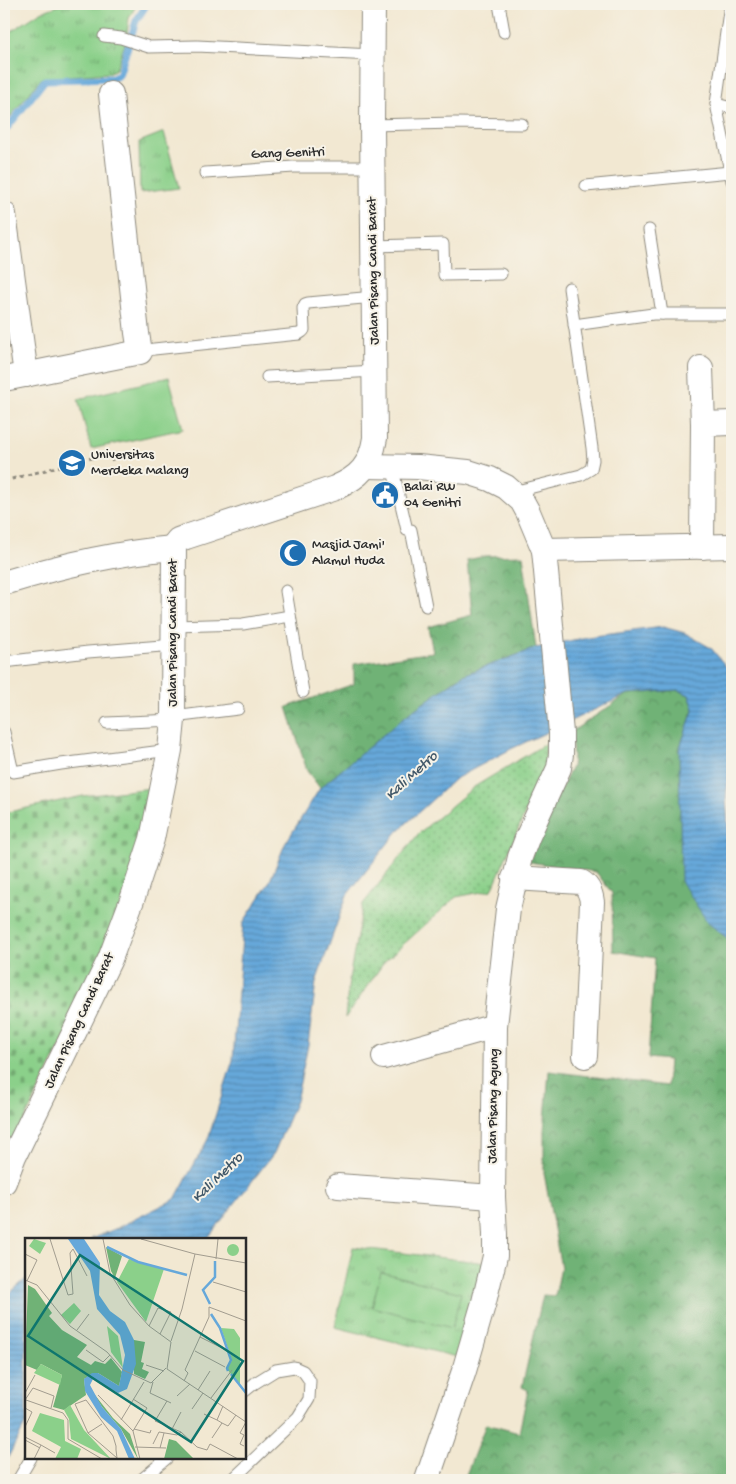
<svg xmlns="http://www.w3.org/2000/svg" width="736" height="1484" viewBox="0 0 736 1484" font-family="'Gochi Hand',sans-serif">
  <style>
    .grass { fill: url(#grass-tufts); stroke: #5b7e5a }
    .forest { fill: url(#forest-crowns); stroke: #4e6e50 }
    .cemetery { fill: url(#cemetery-stones); stroke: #5b7e5a }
    .garden { fill: url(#garden-dots); stroke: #5b7e5a }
    .pitch { fill: #8bd08a; stroke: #5b7e5a }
    .water { fill: url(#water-rules); stroke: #486a82 }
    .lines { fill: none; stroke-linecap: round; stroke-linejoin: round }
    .stream { stroke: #66a8da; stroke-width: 7 }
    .lane-casing { stroke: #8e8a7e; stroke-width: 13 }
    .street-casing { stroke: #8e8a7e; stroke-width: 26 }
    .path { stroke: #8e8a7e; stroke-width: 3; stroke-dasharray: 4 4; stroke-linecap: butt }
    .lane { stroke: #fff; stroke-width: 11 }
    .street { stroke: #fff; stroke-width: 24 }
    .labels { text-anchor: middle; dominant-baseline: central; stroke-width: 4; stroke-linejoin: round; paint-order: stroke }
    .street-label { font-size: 14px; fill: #2b2b2b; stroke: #f7f3e8 }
    .poi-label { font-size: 14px; fill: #2b2b2b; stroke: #f7f3e8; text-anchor: start }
    .water-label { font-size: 15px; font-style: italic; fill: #405768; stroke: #f7f3e8 }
    .inset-river { fill: none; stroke: #66a8da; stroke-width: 2.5 }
    .inset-road { fill: none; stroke: #a29c8f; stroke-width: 1 }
    .view { fill: #0f766e; fill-opacity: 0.15; stroke: #0f766e; stroke-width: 2.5 }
    .inset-edge { fill: none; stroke: #2b2b2b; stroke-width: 2.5 }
  </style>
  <defs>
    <pattern id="grass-tufts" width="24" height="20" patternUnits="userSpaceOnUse" patternTransform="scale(1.25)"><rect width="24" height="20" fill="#8bd08a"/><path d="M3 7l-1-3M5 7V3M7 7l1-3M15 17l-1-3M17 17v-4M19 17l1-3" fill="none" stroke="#72a971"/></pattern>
    <pattern id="forest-crowns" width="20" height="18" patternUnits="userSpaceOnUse" patternTransform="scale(1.25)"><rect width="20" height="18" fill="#70b276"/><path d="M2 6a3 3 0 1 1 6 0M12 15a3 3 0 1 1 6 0" fill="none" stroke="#5c9161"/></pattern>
    <pattern id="cemetery-stones" width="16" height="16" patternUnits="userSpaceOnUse" patternTransform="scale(1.25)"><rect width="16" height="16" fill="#8bd08a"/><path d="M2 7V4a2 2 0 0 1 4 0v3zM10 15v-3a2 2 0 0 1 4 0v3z" fill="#72a971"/></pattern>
    <pattern id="garden-dots" width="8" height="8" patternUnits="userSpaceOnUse" patternTransform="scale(1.25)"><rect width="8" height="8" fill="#8bd08a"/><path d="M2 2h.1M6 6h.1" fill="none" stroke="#72a971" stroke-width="1.8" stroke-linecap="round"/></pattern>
    <pattern id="water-rules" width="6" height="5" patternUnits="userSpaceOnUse" patternTransform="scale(1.25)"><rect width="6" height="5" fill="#66a8da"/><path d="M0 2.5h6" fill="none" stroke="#5489b1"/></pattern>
  </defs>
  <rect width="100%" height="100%" fill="#f7f3e8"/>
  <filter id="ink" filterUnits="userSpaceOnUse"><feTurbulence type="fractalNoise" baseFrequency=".02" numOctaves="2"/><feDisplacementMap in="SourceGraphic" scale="10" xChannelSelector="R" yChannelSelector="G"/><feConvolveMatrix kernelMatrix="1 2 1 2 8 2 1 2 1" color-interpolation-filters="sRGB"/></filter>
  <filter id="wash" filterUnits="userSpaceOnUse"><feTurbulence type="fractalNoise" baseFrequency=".0096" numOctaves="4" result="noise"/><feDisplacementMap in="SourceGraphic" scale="20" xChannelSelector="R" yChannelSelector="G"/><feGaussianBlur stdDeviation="1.12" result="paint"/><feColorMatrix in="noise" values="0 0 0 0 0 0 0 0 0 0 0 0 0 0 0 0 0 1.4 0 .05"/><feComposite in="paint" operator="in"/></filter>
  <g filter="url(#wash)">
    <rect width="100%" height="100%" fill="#f2e8d2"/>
    <g class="grass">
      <path d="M63,4H137L129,18L126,41L116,69L109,73L42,78L4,124V36L41,12Z"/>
      <path d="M164,132L179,188L140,193L139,142Z"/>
      <path d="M353,1247L486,1263L461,1358L335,1327Z"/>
    </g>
    <g class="forest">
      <path d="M523,555L536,648L463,675L408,714L320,788L307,771L287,707L354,684V664L433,652L428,627L472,615L467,560L486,556Z"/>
      <path d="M678,690L689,695L694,708L679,750L708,923L732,942V1480H464L486,1424L519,1433L528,1390L522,1387L543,1295L555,1296L561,1268L544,1173V1131L549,1071L667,1086L669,1060L648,1058L655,958L613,951L612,893L596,872L529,862L549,811L572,767L573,756L571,732L628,694Z"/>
    </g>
    <path class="cemetery" d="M152,788L145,828L107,952L16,1137L4,1139V813L83,796Z"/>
    <path class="garden" d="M545,744L546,770L531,799L492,890L456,897L385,961L345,1018L349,979L363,904L419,833L474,787Z"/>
    <g class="pitch">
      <path d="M169,377L183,429L91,449L78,399Z"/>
      <path d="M381,1272L461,1293L452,1328L372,1307Z"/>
    </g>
    <g class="water">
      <path d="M663,627L685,633L711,648L729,670L732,685V749L726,797L731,873L732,877V942L708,923L681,881L679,750L694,708L689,695L678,690L628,694L511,749L455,779L397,832L347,895L316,982L308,1045L296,1101L274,1153L207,1239H91L115,1229L175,1199L208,1139L233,1060L243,923L269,883L285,844L320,788L408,714L463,675L536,648L587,637Z"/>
      <path d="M26,1279V1423L4,1465V1298Z"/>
    </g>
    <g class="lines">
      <path class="stream" d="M4,132L45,80L113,78L119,75L136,21L147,4"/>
    </g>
  </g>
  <g filter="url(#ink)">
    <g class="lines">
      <defs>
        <g id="lane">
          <path d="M499,4L504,32"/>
          <path d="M730,4L716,104L732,181"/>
          <path d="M104,36L121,38L149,47L197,46L372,55"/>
          <path d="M716,104L732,108"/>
          <path d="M372,125L455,123L522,124"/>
          <path d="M205,173L294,167H373"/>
          <path d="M586,186L730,172"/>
          <path d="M649,230L662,314"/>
          <path d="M373,246L443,244L444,275L501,274"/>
          <path d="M574,325L653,314H732"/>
          <path d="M140,352L154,349L299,334L302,332L304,330L303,308L305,304L308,303L374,297"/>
          <path d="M267,377L375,371"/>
          <path d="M392,466L407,530H411L426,606"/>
          <path d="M513,492L581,475L591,469L593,460L592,448L569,288"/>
          <path d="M286,591L303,692"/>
          <path d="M174,626L243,624L290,616"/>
          <path d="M4,662L88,652L174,645"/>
          <path d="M173,717L238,709"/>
          <path d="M107,723L173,720"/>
          <path d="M4,732L13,772L61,764L170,750"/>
          <path d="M18,1480L31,1458"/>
          <path d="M141,1480L167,1458"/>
          <path d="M232,1480L298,1417L309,1399L310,1381L303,1371L294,1367L276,1370L255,1383L245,1391"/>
        </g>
        <g id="street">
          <path d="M4,214L26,375"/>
          <path d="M701,368L703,424"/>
          <path d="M4,379L140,352L137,333L111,94"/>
          <path d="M367,466L418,467L468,472L490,479L506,487L522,501L528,512L544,550L561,733V754L559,768L528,836L520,857L508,909L495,1026L493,1197L495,1234V1256L484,1302L464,1371L427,1480"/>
          <path d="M702,547L703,424L732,423"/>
          <path d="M544,550L732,546"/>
          <path d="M4,583C59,566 115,553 173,548"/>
          <path d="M514,878L581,882C588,886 591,894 592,902L585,1056"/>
          <path d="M384,1057L495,1026"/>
          <path d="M4,1182L14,1156L110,959L132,900L152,839L170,750L173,720L174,545L178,540L186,537L335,488C360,477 371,465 375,438L372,125L373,4"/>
          <path d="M338,1186L493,1197"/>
        </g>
      </defs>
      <use href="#lane" class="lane-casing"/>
      <use href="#street" class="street-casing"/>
      <path class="path" d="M4,481L107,454L111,456L113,462"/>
      <use href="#lane" class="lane"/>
      <use href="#street" class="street"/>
    </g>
  </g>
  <defs>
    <symbol id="university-disc" viewBox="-11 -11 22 22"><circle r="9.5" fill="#1f6fb2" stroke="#f7f3e8"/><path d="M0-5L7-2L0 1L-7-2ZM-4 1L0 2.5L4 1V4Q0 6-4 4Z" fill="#fff"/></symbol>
    <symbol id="civic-disc" viewBox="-11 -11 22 22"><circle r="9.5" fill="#1f6fb2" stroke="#f7f3e8"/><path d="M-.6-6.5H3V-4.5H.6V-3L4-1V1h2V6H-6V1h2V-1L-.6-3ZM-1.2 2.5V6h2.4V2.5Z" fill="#fff"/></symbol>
    <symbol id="mosque-disc" viewBox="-11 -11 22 22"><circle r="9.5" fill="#1f6fb2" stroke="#f7f3e8"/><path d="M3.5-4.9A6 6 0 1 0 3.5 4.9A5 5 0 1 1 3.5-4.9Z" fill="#fff"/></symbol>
  </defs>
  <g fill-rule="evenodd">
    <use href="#university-disc" x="56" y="447" width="32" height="32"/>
    <use href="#civic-disc" x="369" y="479" width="32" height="32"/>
    <use href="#mosque-disc" x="277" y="537" width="32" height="32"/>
  </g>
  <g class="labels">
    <g class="street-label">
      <text transform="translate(288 154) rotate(-2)">Gang Genitri</text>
      <text transform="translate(374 271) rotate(-91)">Jalan Pisang Candi Barat</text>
      <text transform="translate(173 633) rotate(-90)">Jalan Pisang Candi Barat</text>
      <text transform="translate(80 1021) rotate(-65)">Jalan Pisang Candi Barat</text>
      <text transform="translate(494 1106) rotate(-89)">Jalan Pisang Agung</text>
    </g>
    <g class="poi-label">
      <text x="91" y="455">Universitas<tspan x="91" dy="16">Merdeka Malang</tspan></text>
      <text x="404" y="487">Balai RW<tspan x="404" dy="16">04 Genitri</tspan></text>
      <text x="312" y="545">Masjid Jami'<tspan x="312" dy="16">Alamul Huda</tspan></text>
    </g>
    <g class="water-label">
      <text transform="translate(412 776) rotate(-42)">Kali Metro</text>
      <text transform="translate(218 1178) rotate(-44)">Kali Metro</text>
    </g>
  </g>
  <g transform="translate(25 1238)">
    <rect width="221" height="221" fill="#f2e8d2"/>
    <path d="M9,1L21,5L15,16L4,8ZM202 12a6 6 0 1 1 12 0a6 6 0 1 1-12 0ZM49,65L56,73L45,86L36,77ZM196,90L209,91L215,100V148L202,131L207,122ZM15,175L39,182L40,203L56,211L52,221H30L36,209L7,193Z" fill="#8bd08a"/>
    <path d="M81,9L97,18L90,40L86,33ZM3,47L10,51L27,75L24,78L37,92L62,107L52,119L66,127L70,123L80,126L86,120L97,134L94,148L73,135L59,141L61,157L39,172L28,169L37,137L16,126L12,132L0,127ZM109,102L120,104L116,124L119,125L117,131L124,134L120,141L109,136ZM66,152L88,180L105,196L113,221L96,191L77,169ZM144,201L151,203L169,221H139Z" fill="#70b276"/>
    <path d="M104,21L139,31L121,84L92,44ZM16,126L37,137L35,147L9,135Z" fill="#8bd08a"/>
    <path d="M82,88L93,98L98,130L86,114ZM45,167L59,192L86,221L46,201L44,181L39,172Z" fill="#8bd08a"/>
    <path d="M43,1H59L75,25L74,57L85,73L100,84L109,102L111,126L102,151L93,155L68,141L65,147L77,169L96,191L110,221H104L92,193L76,179L60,153L59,141L67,135H73L94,148L100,117L95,97L72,71L65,33Z" fill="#66a8da"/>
    <path class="inset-river" d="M82,9L113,24L162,37M185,66L178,52L190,39V23M186,76L195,90L206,122L202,130L203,133M206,136L221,155"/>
    <path class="inset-road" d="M25,1L43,57L48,56L45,15L48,11L62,38M78,1L85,35L105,67L124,88L146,104L142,131L221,184M116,1L170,16L221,25M0,16L12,22L2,43M191,21L193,1M0,42L12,47L45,88L82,114L98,132L126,145L141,130M188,44L221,54M124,88L133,70L146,74L135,96M52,92L64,76M175,99L201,112M146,103L157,71L170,16M61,112L78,124L85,117M170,113L200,129M121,127L139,133M159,143L163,135L160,132L184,79V69L221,83M128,144L125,155L146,165M173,152L185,133M0,155L10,137M73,157L108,193M152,158L165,146M186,160L207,132M108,161L122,170L108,193L115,221M0,162L8,150L29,158L26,170M1,162L38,175L43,182V201L77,221M142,163L130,183L156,194L172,209L182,212L185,206L213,221M0,170L7,174L0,189M167,171L178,155M179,176L192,182L198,168M96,182L119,144M197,185L203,188L211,177M109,191L125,195L126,192M147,191L156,174M63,195L77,186M0,199L16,207M187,200L197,185L192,182M0,202L15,210M128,206L134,194L152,197L156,194M219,208L215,206L219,197L215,195L221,184M110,209L141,210M135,210L139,195M9,221L16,207L30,215M91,221L92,220L91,212V208L88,198L61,162L50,166L63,195L92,220"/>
    <path class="view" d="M55,17L218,123L166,204L3,98Z"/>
    <rect width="221" height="221" class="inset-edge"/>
  </g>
  <rect width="736" height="1484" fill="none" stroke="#f7f3e8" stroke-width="20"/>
</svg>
